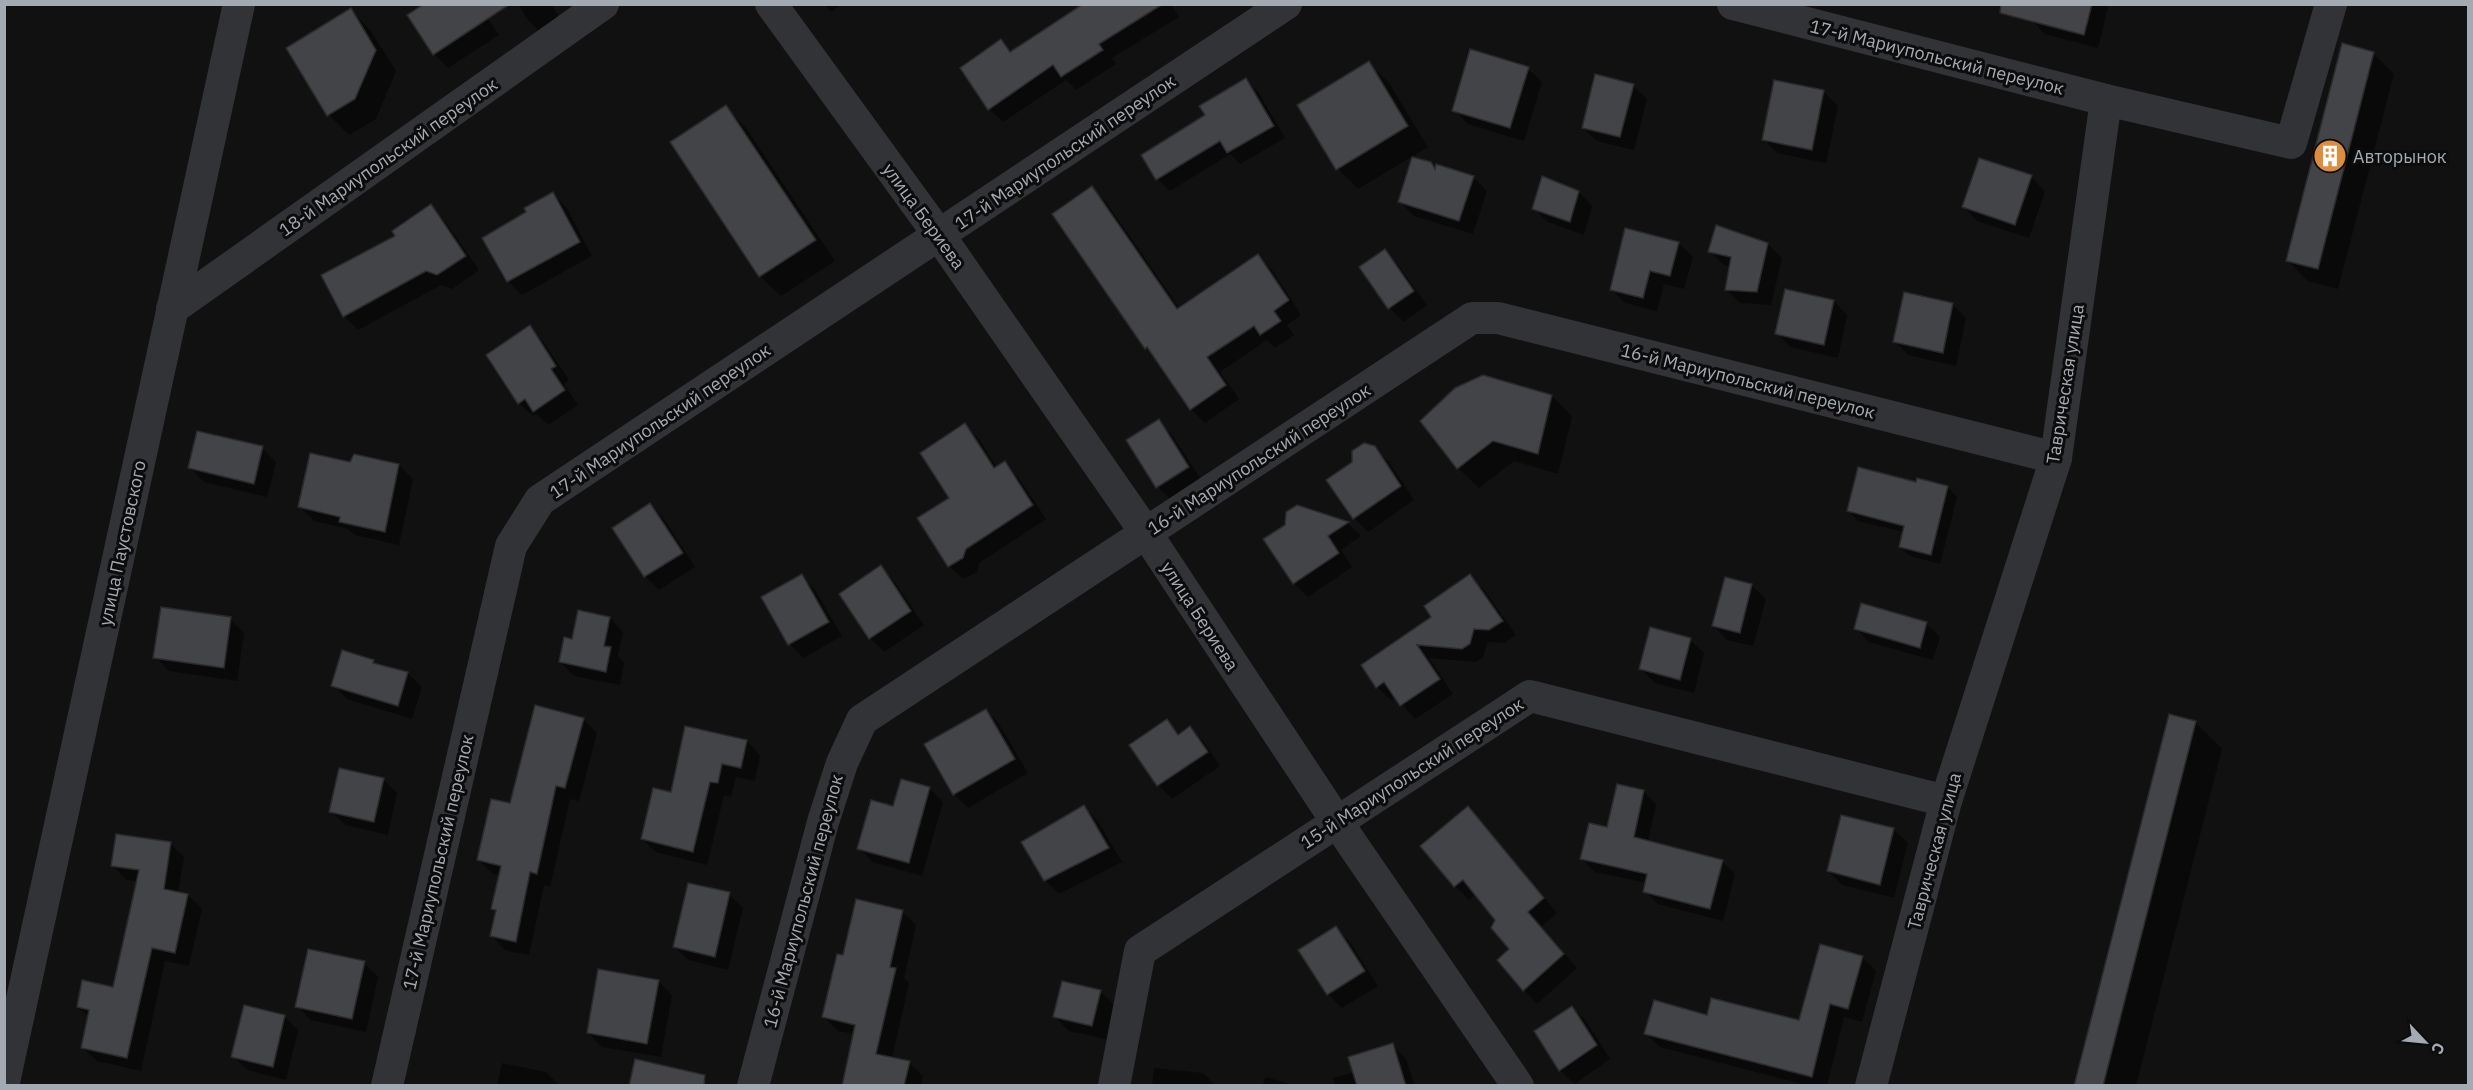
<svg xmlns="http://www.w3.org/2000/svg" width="2473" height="1090" viewBox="0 0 2473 1090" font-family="'IBM Plex Sans',sans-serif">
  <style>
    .shadow { fill: #0007 }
    .building { fill: #424447; stroke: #2b2b2d; stroke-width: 1.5 }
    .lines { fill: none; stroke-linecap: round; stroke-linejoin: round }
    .minor { stroke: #323336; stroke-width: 32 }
    .labels { text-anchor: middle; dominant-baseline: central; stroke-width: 6; stroke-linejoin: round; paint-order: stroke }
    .street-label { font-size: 18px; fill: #a3aab1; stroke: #0c0c0d }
    .poi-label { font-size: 18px; fill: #a3aab1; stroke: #0c0c0d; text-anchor: start }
  </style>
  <rect width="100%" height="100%" fill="#111112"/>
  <g class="shadow">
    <path d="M478,4L499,35L448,68L434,54L409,16Z"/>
    <path d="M518,4H551L560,18L539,31L526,17Z"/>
    <path d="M824,4H842L831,12Z"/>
    <path d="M1085,4H1171L1179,17L1112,58L1116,64L1076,90L1066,80L1003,122L989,109L1000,41L1012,52Z"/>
    <path d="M2033,4H2109L2098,48L2045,34L2031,20Z"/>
    <path d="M351,10L371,31L396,71L376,119L349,135L329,115Z"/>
    <path d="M2373,53L2394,74L2338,289L2308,281L2287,260Z"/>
    <path d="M1369,63L1389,83L1428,147L1358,189L1338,169Z"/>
    <path d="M1528,69L1542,82L1524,141L1468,124L1454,110Z"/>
    <path d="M1246,80L1258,92L1285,138L1240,164L1230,154L1170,191L1158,179L1143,156L1207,116Z"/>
    <path d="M1775,82L1824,92L1838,106L1826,163L1777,153L1763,139Z"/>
    <path d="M1633,86L1647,99L1634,150L1597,141L1583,128Z"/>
    <path d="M725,107L746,128L835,261L781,296L760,276Z"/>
    <path d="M1430,164L1436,170L1473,177L1487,191L1473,234L1414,216L1400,202Z"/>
    <path d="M2031,177L2045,191L2029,238L1977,221L1964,207Z"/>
    <path d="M1092,188L1106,202L1180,309L1258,256L1272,270L1301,315L1287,325L1294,335L1275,348L1267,340L1220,372L1239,399L1205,423L1191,409L1156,358L1146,348Z"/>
    <path d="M1579,192L1592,206L1584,235L1548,222L1534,209Z"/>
    <path d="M553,194L567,208L592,256L522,295L508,281L528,213Z"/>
    <path d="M431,206L444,220L479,270L452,289L441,285L358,330L344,316L398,237Z"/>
    <path d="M1626,230L1679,244L1693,257L1684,289L1664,284L1657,311L1625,303L1611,289Z"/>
    <path d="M1768,244L1782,258L1771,305L1740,303L1726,289L1731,267L1724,265L1710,251Z"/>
    <path d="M1384,251L1398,265L1427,305L1403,322L1390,308L1361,268Z"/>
    <path d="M1834,301L1847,315L1838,358L1790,347L1777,333Z"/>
    <path d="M1952,304L1966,318L1956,366L1908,355L1895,341Z"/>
    <path d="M529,327L543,341L569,380L564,384L578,405L548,425L537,414L533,416L519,403Z"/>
    <path d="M1483,377L1552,396L1572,417L1558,474L1514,461L1479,488L1458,468Z"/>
    <path d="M1158,421L1172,435L1202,481L1171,500L1158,487Z"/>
    <path d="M965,425L979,439L997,468L1005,463L1018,477L1046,519L979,563L977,572L963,579L949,566L951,499Z"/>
    <path d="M262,448L276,462L267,497L204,482L190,468Z"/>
    <path d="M1374,448L1389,462L1414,500L1368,532L1354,518Z"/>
    <path d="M351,463L399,465L413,479L399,545L355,535L348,529L314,521L300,507Z"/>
    <path d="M1917,484L1948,487L1957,497L1940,564L1910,556L1900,547L1904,532L1858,521L1849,511Z"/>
    <path d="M650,505L664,519L695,567L659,590L645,576L614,528Z"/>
    <path d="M1298,506L1348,523L1361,536L1341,550L1352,567L1308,597L1294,583L1287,526Z"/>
    <path d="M881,567L894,581L924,625L884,652L870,638L841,594Z"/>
    <path d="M801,576L815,590L842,636L803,658L790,644L763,598Z"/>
    <path d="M1470,576L1484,590L1516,635L1504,643L1488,642L1483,657L1476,662L1429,658L1453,694L1415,719L1396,697L1391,700L1377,687Z"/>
    <path d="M1752,585L1766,599L1753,646L1727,640L1714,626Z"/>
    <path d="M610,618L623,632L618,656L624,663L620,685L574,676L560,662L573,640Z"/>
    <path d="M230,619L244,633L237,681L169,671L155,657Z"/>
    <path d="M1926,623L1940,637L1933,660L1869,642L1856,628Z"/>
    <path d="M1690,640L1704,653L1694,693L1655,683L1641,669Z"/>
    <path d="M373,661L377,665L408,673L422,687L412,719L347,699L333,685Z"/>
    <path d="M986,710L999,724L1028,773L968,808L954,794Z"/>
    <path d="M583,719L597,733L579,801L570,799L550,887L544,885L529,955L505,950L492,936L497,913L492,908L500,875L493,874L479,860L511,805Z"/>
    <path d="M1167,721L1180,735L1190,728L1204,742L1220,766L1172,799L1159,785L1132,746Z"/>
    <path d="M2195,722L2222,749L2136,1086H2075Z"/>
    <path d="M747,741L760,755L755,781L736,777L731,797L724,795L707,865L656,852L642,839L672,794Z"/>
    <path d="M383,779L397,793L388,835L345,825L331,811Z"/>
    <path d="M929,788L943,802L922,876L873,862L859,848L894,808Z"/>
    <path d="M1643,791L1656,804L1648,842L1722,861L1735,874L1723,921L1658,904L1645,891L1647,883L1595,872L1582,859Z"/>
    <path d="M1084,807L1098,821L1122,862L1059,894L1045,880Z"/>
    <path d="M1468,808L1557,913L1541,927L1577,968L1537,1004L1524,990L1511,949L1497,920L1476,894L1469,900L1455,886L1422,846Z"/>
    <path d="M1842,817L1894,830L1908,843L1894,898L1842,885L1828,871Z"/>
    <path d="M170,843L184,857L178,893L188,895L202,909L189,966L165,961L141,1071L97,1061L83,1048L89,1017L78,1007L114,989L138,881L127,880L113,866Z"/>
    <path d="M729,894L743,908L728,970L688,960L674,946Z"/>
    <path d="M902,911L916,925L904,978L909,983L892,1059L909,1062L923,1076L921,1086H843L855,1034L838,1031L824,1017L844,957Z"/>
    <path d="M1335,928L1349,941L1378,986L1342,1008L1328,994L1300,950Z"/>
    <path d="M1862,957L1876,971L1862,1022L1844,1017L1827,1086H1810L1660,1047L1646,1034L1708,1017L1801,1022Z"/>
    <path d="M364,963L378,977L366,1032L311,1020L297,1006Z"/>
    <path d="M658,981L672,995L661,1057L602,1047L588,1033Z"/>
    <path d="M1100,991L1114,1005L1106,1039L1069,1031L1055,1017Z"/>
    <path d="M1572,1007L1586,1021L1610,1059L1574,1084L1560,1070Z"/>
    <path d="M284,1016L298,1030L286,1080L247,1070L233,1056Z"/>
    <path d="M1392,1045L1406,1059L1415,1086H1335L1333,1078L1355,1072Z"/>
    <path d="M502,1063L546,1072L560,1086H497Z"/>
    <path d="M1154,1068L1203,1073L1216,1086H1152Z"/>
    <path d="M1266,1077L1297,1086H1262Z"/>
  </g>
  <g class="building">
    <path d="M424,4H510L433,55L407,15Z"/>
    <path d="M1083,4H1163L1099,44L1103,50L1061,77L1053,65L988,110L960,68L1001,39L1010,52Z"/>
    <path d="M2001,4H2092L2084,35L2000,13Z"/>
    <path d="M351,8L376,50L355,99L327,116L286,48Z"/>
    <path d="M2342,43L2374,52L2318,269L2286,261Z"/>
    <path d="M1470,49L1529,67L1510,128L1452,111Z"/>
    <path d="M1369,61L1408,126L1336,170L1297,105Z"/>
    <path d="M1595,74L1634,84L1620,137L1582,128Z"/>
    <path d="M1246,78L1274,126L1227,153L1220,141L1156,180L1141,155L1205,115L1199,106Z"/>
    <path d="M1774,80L1824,90L1812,150L1762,140Z"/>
    <path d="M726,105L816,240L759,277L670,142Z"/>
    <path d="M1412,157L1431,162L1435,169L1436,164L1474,176L1459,221L1398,202Z"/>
    <path d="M1979,158L2032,175L2015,225L1962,207Z"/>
    <path d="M1542,176L1579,191L1570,222L1532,209Z"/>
    <path d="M1092,186L1177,309L1258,254L1289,300L1274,311L1281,321L1260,335L1254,326L1207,357L1226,385L1190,410L1147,347L1145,349L1052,214Z"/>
    <path d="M553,192L580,242L507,282L482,238L526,212L524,208Z"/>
    <path d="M431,204L466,256L437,275L426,271L343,317L321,275L395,236L392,231Z"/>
    <path d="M1716,225L1768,243L1757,292L1725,290L1731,257L1708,252Z"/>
    <path d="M1625,228L1679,242L1670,276L1650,271L1643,298L1610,290Z"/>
    <path d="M1385,249L1414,291L1388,309L1359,267Z"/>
    <path d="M1785,289L1834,300L1824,345L1775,334Z"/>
    <path d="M1904,292L1953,303L1943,353L1893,342Z"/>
    <path d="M530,325L556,366L551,369L565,390L533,412L525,399L518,404L486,355Z"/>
    <path d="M1483,375L1552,395L1538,454L1493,441L1457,469L1420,421L1455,388Z"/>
    <path d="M1159,419L1189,467L1156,488L1126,440Z"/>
    <path d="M965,423L994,468L1005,461L1033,505L966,549L963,558L948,567L917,518L949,498L920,453Z"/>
    <path d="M197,431L263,446L254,484L188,468Z"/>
    <path d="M1364,443L1375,446L1401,486L1353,519L1326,480L1352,462V451Z"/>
    <path d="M310,453L350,462L354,454L399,464L385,532L339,522L340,517L298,507Z"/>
    <path d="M1858,467L1916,482L1917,478L1948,486L1931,555L1899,547L1904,526L1847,511Z"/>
    <path d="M650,503L683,553L644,577L612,528Z"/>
    <path d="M1297,505L1349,522L1328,536L1339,553L1293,584L1263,539L1285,525L1286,512Z"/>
    <path d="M881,565L911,611L869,639L839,594Z"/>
    <path d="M802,574L829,622L788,645L761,597Z"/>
    <path d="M1470,574L1503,621L1489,630L1474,629L1470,644L1462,649L1417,645L1440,679L1400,706L1384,682L1376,688L1361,665L1431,617L1424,606Z"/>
    <path d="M1725,577L1752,584L1740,633L1712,626Z"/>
    <path d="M1861,603L1927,622L1920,648L1854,629Z"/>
    <path d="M161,607L231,617L224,668L153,658Z"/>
    <path d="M578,610L610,617L604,646L611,647L606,672L559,662L564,637L572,639Z"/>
    <path d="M1650,627L1691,638L1680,680L1639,669Z"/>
    <path d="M342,650L374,660L373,663L408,672L398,706L331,686Z"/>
    <path d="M535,705L584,718L565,788L556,786L537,874L530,872L516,942L490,936L496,910L491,909L501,866L477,860L491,799L510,803Z"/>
    <path d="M986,709L1015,759L953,795L924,744Z"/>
    <path d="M2169,714L2196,721L2103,1086H2074Z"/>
    <path d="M1167,719L1178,735L1190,726L1208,752L1157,786L1129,745Z"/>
    <path d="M685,726L747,740L741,768L722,764L718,783L710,782L693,852L641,839L653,788L671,792Z"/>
    <path d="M339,768L384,778L374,822L329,812Z"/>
    <path d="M901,779L930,787L909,863L857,849L871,800L893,806Z"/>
    <path d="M1617,784L1644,790L1634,837L1723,860L1710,909L1643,892L1647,874L1580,859L1589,823L1607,827Z"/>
    <path d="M1084,805L1109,848L1044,881L1021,842Z"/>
    <path d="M1468,806L1544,898L1528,912L1564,954L1523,991L1497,960L1509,949L1491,928L1495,920L1463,880L1454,887L1420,846Z"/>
    <path d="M1841,815L1894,828L1880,885L1827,871Z"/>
    <path d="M116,834L171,842L164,889L188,894L175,953L152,948L127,1058L81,1048L89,1010L77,1007L82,980L113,987L139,870L111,866Z"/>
    <path d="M688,883L730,892L715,957L673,947Z"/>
    <path d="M856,899L903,910L890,967L896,968L876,1054L910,1061L904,1086H842L855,1025L822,1017L837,954L843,955Z"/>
    <path d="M1336,926L1365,971L1327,995L1298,950Z"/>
    <path d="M1820,944L1863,956L1848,1009L1830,1004L1812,1077L1644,1034L1654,1000L1707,1015L1711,998L1799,1020Z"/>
    <path d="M308,949L365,961L352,1019L295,1007Z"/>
    <path d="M598,969L659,980L647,1044L587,1033Z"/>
    <path d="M1062,981L1101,990L1092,1026L1053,1017Z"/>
    <path d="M244,1005L285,1015L273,1067L231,1057Z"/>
    <path d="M1572,1006L1597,1045L1559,1071L1534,1031Z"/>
    <path d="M1393,1043L1406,1086H1357L1348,1057Z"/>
    <path d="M635,1059L705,1075L704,1086H629Z"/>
  </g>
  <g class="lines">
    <g class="minor">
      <path d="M771,4L939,235L1146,533L1337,822L1518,1086"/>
      <path d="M1733,4L2106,100"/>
      <path d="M172,309L603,4"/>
      <path d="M4,1082L239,4"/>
      <path d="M387,1086L511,546L540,500L1286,4"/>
      <path d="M753,1086L823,822L842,763L862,720L1472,318H1498L2056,458"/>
      <path d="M1114,1086L1140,951L1530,696L1946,801"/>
      <path d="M1871,1086L1946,801L2056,458L2106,100L2291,143L2331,4"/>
    </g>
  </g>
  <defs>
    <symbol id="building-disc" viewBox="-11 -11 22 22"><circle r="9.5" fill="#dc8d3f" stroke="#0c0c0d"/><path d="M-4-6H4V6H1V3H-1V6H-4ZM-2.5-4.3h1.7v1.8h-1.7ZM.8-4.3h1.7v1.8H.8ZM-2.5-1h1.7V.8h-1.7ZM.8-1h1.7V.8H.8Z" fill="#fff"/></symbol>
  </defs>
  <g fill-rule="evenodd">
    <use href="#building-disc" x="2311" y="137" width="38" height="38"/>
  </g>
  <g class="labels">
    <g class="street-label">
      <text transform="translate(1937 57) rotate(14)">17-й Мариупольский переулок</text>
      <text transform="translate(1065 152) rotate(-34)">17-й Мариупольский переулок</text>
      <text transform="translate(388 157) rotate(-35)">18-й Мариупольский переулок</text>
      <text transform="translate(924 216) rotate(54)">улица Бериева</text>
      <text transform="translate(1748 381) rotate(14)">16-й Мариупольский переулок</text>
      <text transform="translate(2065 384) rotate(-81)">Таврическая улица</text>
      <text transform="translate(660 421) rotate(-34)">17-й Мариупольский переулок</text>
      <text transform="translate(1259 459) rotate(-33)">16-й Мариупольский переулок</text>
      <text transform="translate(122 543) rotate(-78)">улица Паустовского</text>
      <text transform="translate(1200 616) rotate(57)">улица Бериева</text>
      <text transform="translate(1412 773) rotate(-33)">15-й Мариупольский переулок</text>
      <text transform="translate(1934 851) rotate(-75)">Таврическая улица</text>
      <text transform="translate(438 862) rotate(-77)">17-й Мариупольский переулок</text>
      <text transform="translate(803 901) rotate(-75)">16-й Мариупольский переулок</text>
    </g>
    <g class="poi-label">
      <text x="2353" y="156">Авторынок</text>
    </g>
  </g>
  <rect width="2473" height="1090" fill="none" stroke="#a3aab1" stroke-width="12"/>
  <g transform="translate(2425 1042) rotate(116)" stroke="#0c0c0d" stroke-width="4.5" paint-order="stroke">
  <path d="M0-4.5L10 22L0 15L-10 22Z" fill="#a3aab1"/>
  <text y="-9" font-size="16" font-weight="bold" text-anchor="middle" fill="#a3aab1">С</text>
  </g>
</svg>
